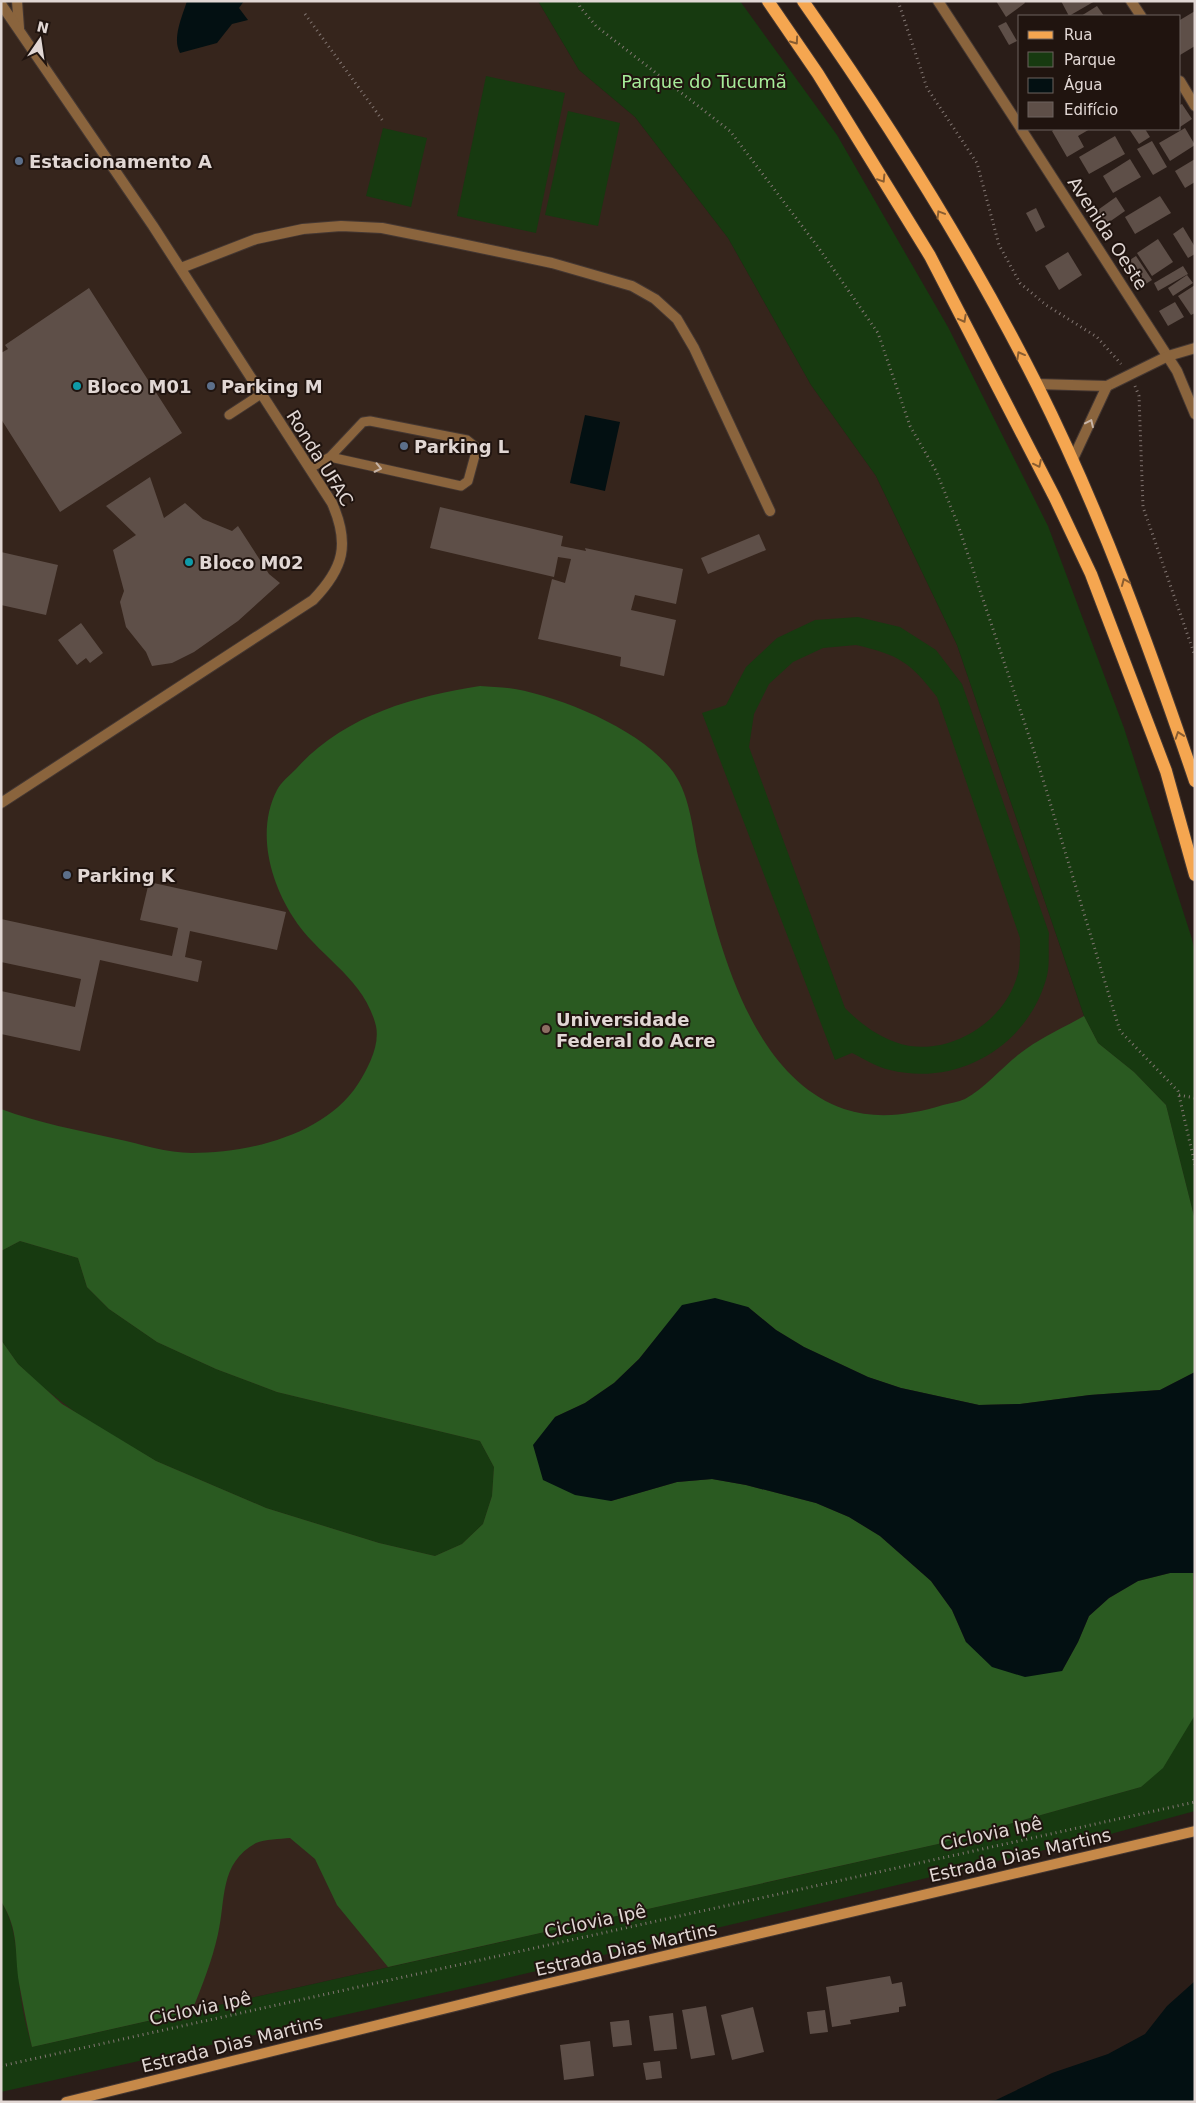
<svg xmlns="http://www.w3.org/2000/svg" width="1196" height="2103" viewBox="0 0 1196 2103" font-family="'DejaVu Sans',sans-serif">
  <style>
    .built { fill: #36251c }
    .green { fill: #173a10; fill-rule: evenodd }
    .forest { fill: #2a5a21 }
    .water { fill: #031012 }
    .building { fill: #5e4f48 }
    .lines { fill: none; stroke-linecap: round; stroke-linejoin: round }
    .lane-casing { stroke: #443732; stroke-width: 11 }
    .street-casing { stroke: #443732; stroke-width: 12 }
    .secondary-casing { stroke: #443732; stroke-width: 12 }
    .primary-casing { stroke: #443732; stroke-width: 14 }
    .path { stroke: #827672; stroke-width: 3; stroke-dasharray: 1 4; stroke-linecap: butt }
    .lane { stroke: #8a643d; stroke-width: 9 }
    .street { stroke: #8a643d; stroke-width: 10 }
    .secondary { stroke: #c68949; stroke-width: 10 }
    .primary { stroke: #f5a650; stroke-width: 12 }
    .oneway { stroke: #8a5d30 }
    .oneway2 { stroke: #c7b4a7 }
    .service-dot { fill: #5c6f8a; stroke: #20140f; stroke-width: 2 }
    .culture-dot { fill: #0f9aa8; stroke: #20140f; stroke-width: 2 }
    .education-dot { fill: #8d6e63; stroke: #20140f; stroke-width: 2 }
    .labels { text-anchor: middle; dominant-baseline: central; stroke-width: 4; stroke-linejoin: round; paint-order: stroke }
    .park-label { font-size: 18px; fill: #a6ec99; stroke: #20140f }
    .poi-label { font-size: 18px; font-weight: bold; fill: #e1d7d4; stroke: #20140f; text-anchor: start }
    .street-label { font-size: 18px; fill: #e1d7d4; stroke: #20140f }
  </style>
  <rect width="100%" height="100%" fill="#2a1d18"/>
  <path class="built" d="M1,1H538L579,70L635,117L728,238L811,385L876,476L957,645L1084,1016L1195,1220V1715L938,1844L1,2054Z"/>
  <g class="green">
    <path d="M538,1H740L837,135L948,327L1048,526L1124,728L1192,939L1195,953V1220L1166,1105L1134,1072L1098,1043L1084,1016L957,645L876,476L811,385L728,238L635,117L579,70Z"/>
    <path d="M486,76L565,93L536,233L457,216Z"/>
    <path d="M568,111L620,123L598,226L545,215Z"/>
    <path d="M383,128L427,138L411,207L366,196Z"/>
    <path d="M858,617L900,627L936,650L962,684L1049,933C1048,947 1050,963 1047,976C1029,1045 959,1087 890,1070C877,1067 864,1059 852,1053L835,1060L702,713L726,705L746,667L777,638L815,620ZM856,645C899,655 910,662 937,697L1020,938C1020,948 1020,959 1019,968C1010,1021 946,1061 895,1042C874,1034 860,1023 845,1008L749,747L754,714L769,684L793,662L823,648Z"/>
    <path d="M20,1241L78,1258L87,1287L109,1309L157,1342L216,1369L277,1392L480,1441L494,1467L492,1496L483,1524L462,1544L435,1556L379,1543L266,1508L156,1461L84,1419L40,1385L18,1364L1,1340V1251Z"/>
    <path d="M1195,1715V1811L1107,1835L482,1984L1,2092V1901C16,1926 16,1951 19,1979C20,2001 26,2026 32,2047L938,1844L1141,1787Z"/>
  </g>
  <path class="forest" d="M480,686C491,687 503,687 515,689C564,698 638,729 670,768C690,792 692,827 698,856C718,943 750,1076 844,1109C877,1120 910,1115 943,1105C950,1103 958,1102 965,1099C988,1086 1004,1064 1026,1049C1044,1036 1065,1027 1084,1016L1098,1043L1134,1072L1166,1105L1195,1220V1372L1160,1390L1090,1395L1020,1404L979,1405L901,1388L868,1377L804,1347L776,1330L748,1307L660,1333L639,1359L614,1383L585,1403L555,1417L611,1501L677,1482L712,1479L746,1485L816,1503L849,1517L880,1536L931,1581L952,1610L966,1642L1062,1671L1078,1642L1089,1616L1109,1598L1138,1581L1170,1573H1193L1195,1715L1163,1768L1141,1787L938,1844L388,1967L337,1905L315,1859L290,1838C280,1839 265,1839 256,1843C219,1863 226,1900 218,1934C212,1961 202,1986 192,2011L32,2047C27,2026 23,2004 19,1983C14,1951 20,1932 1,1901V1340L18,1364L62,1404L156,1461L266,1508L379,1543L435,1556L462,1544L483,1524L492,1496L494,1467L480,1441L277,1392L216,1369L157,1342L109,1309L87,1287L78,1258L20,1241L1,1251V1109C38,1123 78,1130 117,1139C141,1144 167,1153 192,1153C249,1153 325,1135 358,1084C368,1068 380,1046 376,1026C364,977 318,957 293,917C270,881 256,831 277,790C281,782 290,775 296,769C342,717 413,696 480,686Z"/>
  <g class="water">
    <path d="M187,1H244L239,8L248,20L232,24L217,43L180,53C172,38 182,17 187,1Z"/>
    <path d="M585,415L620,422L605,491L570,483Z"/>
    <path d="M715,1298L748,1307L776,1330L804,1347L868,1377L901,1388L979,1405L1020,1404L1090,1395L1160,1390L1195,1372V1573H1170L1138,1581L1109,1598L1089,1616L1078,1642L1062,1671L1025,1677L992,1667L966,1642L952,1610L931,1581L880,1536L849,1517L816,1503L746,1485L712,1479L677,1482L611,1501L575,1495L543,1480L533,1445L555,1417L585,1403L614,1383L639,1359L682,1305Z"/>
    <path d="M1195,1981V2102H980L996,2100L1052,2073L1108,2054L1145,2034L1167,2006Z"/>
  </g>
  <g class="building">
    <path d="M996,1H1024L1025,3L1006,17Z"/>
    <path d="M1061,1H1095L1069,16Z"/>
    <path d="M1097,6L1104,16H1081Z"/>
    <path d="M1195,11V46L1180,55V20Z"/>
    <path d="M1006,22L1017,41L1009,45L998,26Z"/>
    <path d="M1182,104L1192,119L1180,127V105Z"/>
    <path d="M1185,128L1195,145L1170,161L1159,143Z"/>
    <path d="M1055,129H1090L1078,136L1084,147L1067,157L1052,131Z"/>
    <path d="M1129,129H1145L1150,137L1139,144Z"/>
    <path d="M1115,136L1125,154L1089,174L1079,157Z"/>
    <path d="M1152,141L1167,167L1153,175L1137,149Z"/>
    <path d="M1130,159L1141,177L1113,193L1103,176Z"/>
    <path d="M1195,159V182L1185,188L1175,171Z"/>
    <path d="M1160,196L1171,213L1135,234L1125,217Z"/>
    <path d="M1116,197L1125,211L1105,225L1095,212Z"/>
    <path d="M1036,208L1045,227L1036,232L1026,213Z"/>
    <path d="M1183,227L1195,247V254L1188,258L1173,234Z"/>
    <path d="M1158,239L1173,262L1152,276L1137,253Z"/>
    <path d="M1068,252L1082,275L1059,290L1045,266Z"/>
    <path d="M1136,256L1152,280L1141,287L1125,263Z"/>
    <path d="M1183,266L1188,274L1158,291L1154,283Z"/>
    <path d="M1187,275L1193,283L1173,296L1168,288Z"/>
    <path d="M1195,285V313L1191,315L1178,296Z"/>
    <path d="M89,288L182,433L60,512L1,419V353L8,349L5,345Z"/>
    <path d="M1175,302L1184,317L1168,326L1159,311Z"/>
    <path d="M150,477L164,518L185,503L203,519L232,531L238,526L269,574L280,583L238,621L194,652L172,663L152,666L146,652L126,627L120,602L124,591L113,550L136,535L106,506Z"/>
    <path d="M440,507L563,536L561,546L586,551L585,548L683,569L676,604L635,595L631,610L676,620L664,676L620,666L621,657L538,639L552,579L565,583L571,559L558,557L554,577L430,548Z"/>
    <path d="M759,534L766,550L708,574L701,558Z"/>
    <path d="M1,552L58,565L46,615L1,605Z"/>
    <path d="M81,623L103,653L90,663L86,658L77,665L58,640Z"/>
    <path d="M149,882L286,912L277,950L190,931L185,957L202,961L198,982L100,960L80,1051L1,1034V991L75,1007L81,979L1,962V919L172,956L178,928L140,920Z"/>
    <path d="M890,1976L892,1984L902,1982L906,2006L899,2007V2012L850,2020L851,2024L832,2027L826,1987Z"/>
    <path d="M706,2006L715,2055L691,2059L682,2010Z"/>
    <path d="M753,2007L764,2052L732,2060L721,2015Z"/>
    <path d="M825,2010L828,2032L810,2034L807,2012Z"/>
    <path d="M673,2013L677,2049L654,2051L649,2016Z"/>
    <path d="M629,2020L632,2045L613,2047L610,2022Z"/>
    <path d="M590,2041L594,2076L564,2080L560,2045Z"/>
    <path d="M660,2061L662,2078L646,2080L643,2063Z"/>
  </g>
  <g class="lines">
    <defs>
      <g id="lane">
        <path d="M229,415L261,394"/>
        <path d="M310,468L330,457L363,422L370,421L467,440L477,448L468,481L461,486L330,457"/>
      </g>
      <g id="street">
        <path d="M17,1L19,28"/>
        <path d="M938,1L1020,127"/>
        <path d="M1131,1L1141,16"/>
        <path d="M1,4L153,226L332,503C350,544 344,568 313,600L1,803"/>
        <path d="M1180,81L1195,106"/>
        <path d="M1021,129L1177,371L1195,414"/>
        <path d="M181,268L256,239L303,229L341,226L382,228L452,242L552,263L632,286L655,299L677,319L694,348L770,511"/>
        <path d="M1036,384L1107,386L1168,356L1195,348"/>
        <path d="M1072,461L1107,386"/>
      </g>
      <path id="secondary" d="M66,2102L524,1989L1195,1831"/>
      <g id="primary">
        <path d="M768,1L818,74L930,256L1055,498L1091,574L1166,771L1195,875"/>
        <path d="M803,1C888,122 970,252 1037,385C1101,513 1149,646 1195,781"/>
      </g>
    </defs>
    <use href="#lane" class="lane-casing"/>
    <use href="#street" class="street-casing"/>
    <use href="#secondary" class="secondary-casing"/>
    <use href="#primary" class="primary-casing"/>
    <g class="path">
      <path d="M578,1L580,7L596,26L730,131L818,247L878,333L910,426L936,471L957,522L1037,760L1120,1031L1178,1091L1195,1165"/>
      <path d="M898,1L927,88L977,163L999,245L1020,283L1046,305L1097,337L1121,364"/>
      <path d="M305,14L383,121"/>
      <path d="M1135,386L1139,396L1143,507L1195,656"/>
      <path d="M1179,1095L1195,1098"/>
      <path d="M1,2066L1195,1802"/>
    </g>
    <use href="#lane" class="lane"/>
    <use href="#street" class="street"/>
    <use href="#secondary" class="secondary"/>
    <use href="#primary" class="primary"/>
  </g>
  <defs><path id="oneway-chevron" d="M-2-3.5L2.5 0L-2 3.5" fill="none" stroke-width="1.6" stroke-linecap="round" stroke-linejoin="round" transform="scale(1.25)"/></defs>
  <g class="oneway">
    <use href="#oneway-chevron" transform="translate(795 41) rotate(55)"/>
    <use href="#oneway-chevron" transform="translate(882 179) rotate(58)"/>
    <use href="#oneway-chevron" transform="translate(940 214) rotate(-121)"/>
    <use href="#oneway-chevron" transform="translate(963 319) rotate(62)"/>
    <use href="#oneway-chevron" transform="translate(1020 355) rotate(-119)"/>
    <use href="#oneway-chevron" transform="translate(1038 464) rotate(64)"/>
    <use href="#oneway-chevron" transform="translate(1125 582) rotate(-113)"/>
    <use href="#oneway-chevron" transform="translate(1179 735) rotate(-109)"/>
  </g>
  <g class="oneway2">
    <use href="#oneway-chevron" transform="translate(1090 423) rotate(-65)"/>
    <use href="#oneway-chevron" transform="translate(378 468) rotate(12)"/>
  </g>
  <g class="service-dot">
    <circle cx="19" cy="161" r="5"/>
    <circle cx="211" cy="386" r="5"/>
    <circle cx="404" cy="446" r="5"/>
    <circle cx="67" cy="875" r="5"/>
  </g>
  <g class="culture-dot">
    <circle cx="77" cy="386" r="5"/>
    <circle cx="189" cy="562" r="5"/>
  </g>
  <circle class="education-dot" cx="546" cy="1029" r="5"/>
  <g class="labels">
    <g class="park-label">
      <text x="704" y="81">Parque do Tucumã</text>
    </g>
    <g class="poi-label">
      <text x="29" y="161">Estacionamento A</text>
      <text x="87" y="386">Bloco M01</text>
      <text x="221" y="386">Parking M</text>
      <text x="414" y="446">Parking L</text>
      <text x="199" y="562">Bloco M02</text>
      <text x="77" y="875">Parking K</text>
      <text x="556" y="1019">Universidade<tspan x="556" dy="21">Federal do Acre</tspan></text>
    </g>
    <g class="street-label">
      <text transform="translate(1108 233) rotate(57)">Avenida Oeste</text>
      <text transform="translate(320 458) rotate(58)">Ronda UFAC</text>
      <text transform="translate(991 1833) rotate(-12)">Ciclovia Ipê</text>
      <text transform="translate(1020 1855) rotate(-13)">Estrada Dias Martins</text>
      <text transform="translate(595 1921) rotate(-12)">Ciclovia Ipê</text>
      <text transform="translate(626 1949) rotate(-13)">Estrada Dias Martins</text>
      <text transform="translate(200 2008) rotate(-12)">Ciclovia Ipê</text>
      <text transform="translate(232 2044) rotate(-14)">Estrada Dias Martins</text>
    </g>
  </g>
  <rect width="1196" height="2103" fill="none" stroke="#e1d7d4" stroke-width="5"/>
  <rect x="1018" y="15" width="162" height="115" fill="#20140f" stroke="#6d625e"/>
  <rect x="1028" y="31" width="25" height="8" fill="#f5a650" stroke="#6d625e"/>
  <text x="1064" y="40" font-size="15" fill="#e1d7d4">Rua</text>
  <rect x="1028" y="52" width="25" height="15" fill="#173a10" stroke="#6d625e"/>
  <text x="1064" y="65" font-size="15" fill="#e1d7d4">Parque</text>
  <rect x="1028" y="78" width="25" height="15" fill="#031012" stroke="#6d625e"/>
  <text x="1064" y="90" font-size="15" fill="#e1d7d4">Água</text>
  <rect x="1028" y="102" width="25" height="15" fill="#5e4f48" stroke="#6d625e"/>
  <text x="1064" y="115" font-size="15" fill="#e1d7d4">Edifício</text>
  <g transform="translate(40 40) rotate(13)" stroke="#20140f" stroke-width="4" paint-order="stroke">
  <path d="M0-4L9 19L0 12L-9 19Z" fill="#e1d7d4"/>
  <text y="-8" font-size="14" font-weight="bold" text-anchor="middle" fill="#e1d7d4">N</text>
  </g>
</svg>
